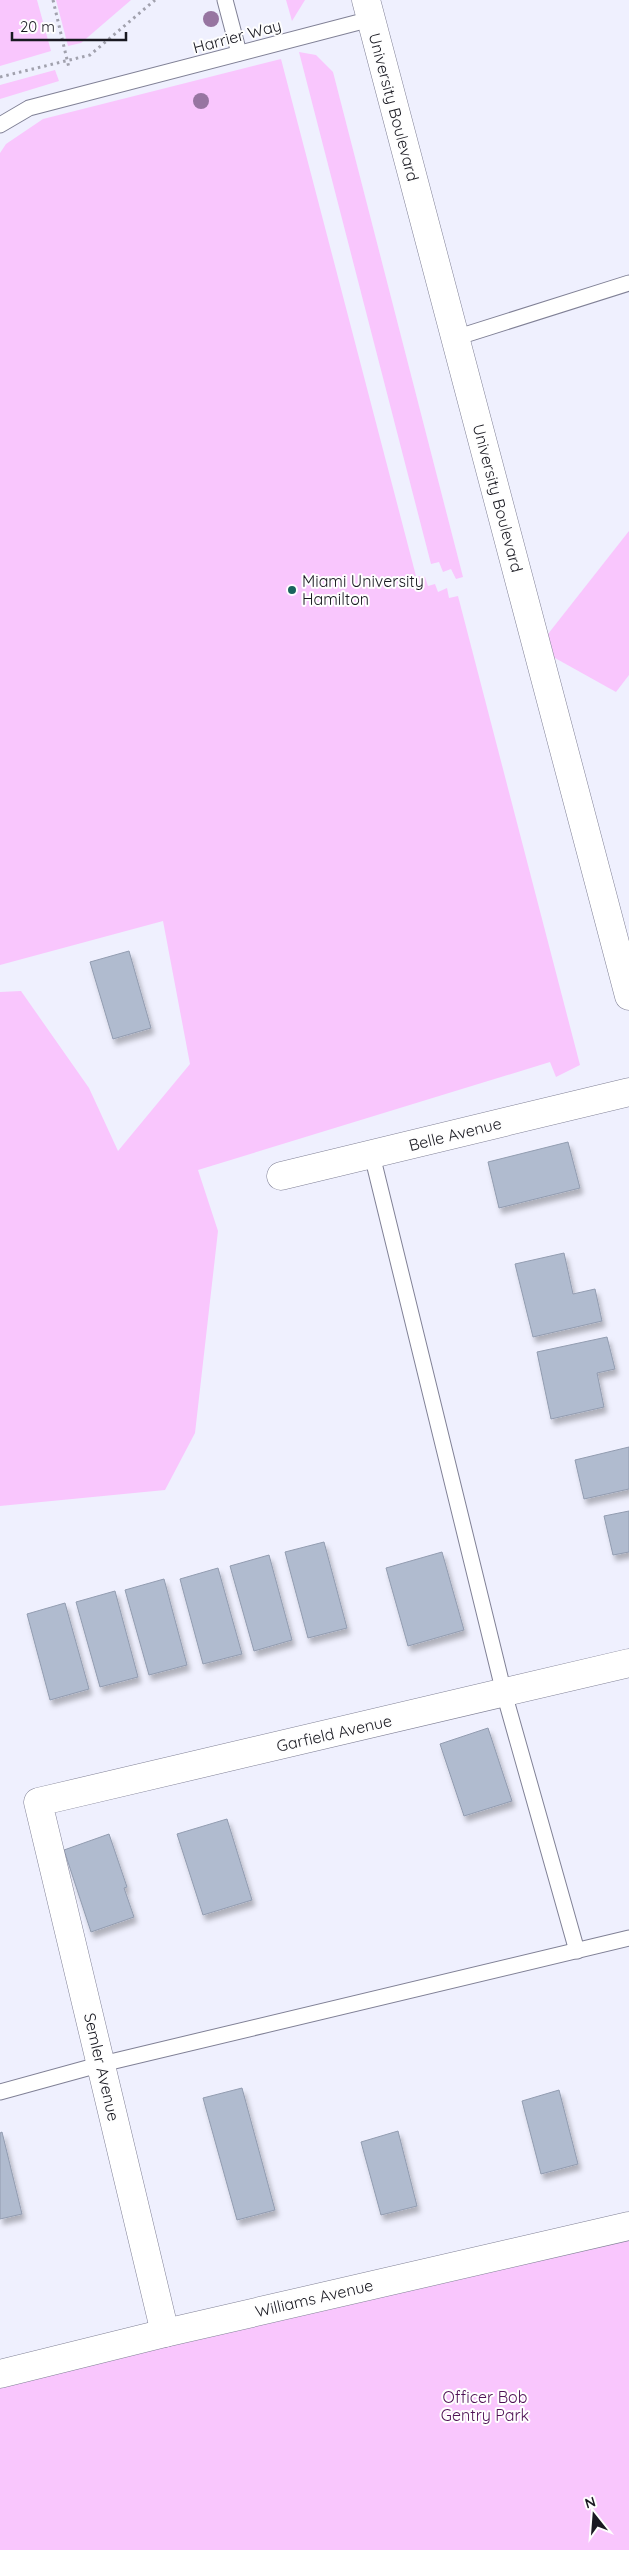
<svg xmlns="http://www.w3.org/2000/svg" width="629" height="2550" viewBox="0 0 629 2550" font-family="Quicksand,sans-serif">
  <style>
    .green { fill: #f9c6fd }
    .building { fill: #b0bbcf; stroke: #929cb0; filter: url(#shadow) }
    .lines { fill: none; stroke-linecap: round; stroke-linejoin: round }
    .lane-casing { stroke: #808196; stroke-width: 17 }
    .street-casing { stroke: #808196; stroke-width: 29 }
    .secondary-casing { stroke: #808196; stroke-width: 29 }
    .path { stroke: #a1a1ad; stroke-width: 3; stroke-dasharray: 2.5 4; stroke-linecap: butt }
    .lane { stroke: #fff; stroke-width: 15 }
    .street { stroke: #fff; stroke-width: 28 }
    .secondary { stroke: #fff; stroke-width: 28 }
    .tree { fill: #9775a1 }
    .poi-dot { fill: #19645c; stroke: #fefefe; stroke-width: 2 }
    .labels { text-anchor: middle; dominant-baseline: central; stroke-width: 4; stroke-linejoin: round; paint-order: stroke }
    .street-label { font-size: 16px; fill: #191921; stroke: #fefefe }
    .poi-label { font-size: 16px; fill: #191921; stroke: #fefefe; text-anchor: start }
    .park-label { font-size: 16px; fill: #4f1155; stroke: #fefefe }
  </style>
  <defs>
    <filter id="shadow"><feDropShadow dx="3" dy="5.5" stdDeviation="2.5" flood-color="#0004"/></filter>
  </defs>
  <rect width="100%" height="100%" fill="#eff0fe"/>
  <g class="green">
    <path d="M0,0H37L51,51L0,66Z"/>
    <path d="M56,0H131L81,43L68,46Z"/>
    <path d="M286,0H305L292,21Z"/>
    <path d="M299,52L316,55L333,72L463,577L456,579L451,569L443,572L439,562L431,564Z"/>
    <path d="M281,59L416,576L425,577L428,586L435,584L438,592L447,588L449,598L458,596L580,1065L556,1077L550,1062L198,1170L218,1231L195,1433L165,1490L0,1506V992L21,991L89,1088L118,1151L190,1064L163,921L0,965V153L6,144L43,119Z"/>
    <path d="M55,70L59,81L0,99V85Z"/>
    <path d="M629,531V675L616,692L537,648Z"/>
    <path d="M629,2226V2550H0V2374Z"/>
  </g>
  <g class="building">
    <path d="M129,951L151,1028L113,1039L90,962Z"/>
    <path d="M568,1142L580,1188L499,1208L488,1162Z"/>
    <path d="M564,1253L573,1294L595,1289L602,1321L533,1337L515,1264Z"/>
    <path d="M607,1337L615,1369L597,1373L604,1407L551,1419L537,1352Z"/>
    <path d="M629,1447V1489L584,1499L575,1460Z"/>
    <path d="M629,1511V1552L613,1555L604,1516Z"/>
    <path d="M324,1542L347,1628L308,1638L285,1552Z"/>
    <path d="M442,1552L464,1630L408,1646L386,1568Z"/>
    <path d="M269,1555L292,1640L254,1651L230,1566Z"/>
    <path d="M218,1568L242,1654L203,1664L180,1579Z"/>
    <path d="M164,1579L187,1665L149,1675L125,1590Z"/>
    <path d="M115,1591L138,1677L100,1687L76,1602Z"/>
    <path d="M65,1603L89,1689L50,1700L27,1614Z"/>
    <path d="M488,1728L512,1801L464,1816L440,1744Z"/>
    <path d="M227,1819L252,1900L203,1915L177,1834Z"/>
    <path d="M109,1834L127,1887L124,1888L134,1917L91,1932L64,1850Z"/>
    <path d="M242,2088L275,2210L237,2220L203,2098Z"/>
    <path d="M559,2090L578,2164L541,2174L522,2101Z"/>
    <path d="M398,2131L417,2206L381,2215L361,2142Z"/>
    <path d="M2,2132L22,2214L0,2219V2133Z"/>
  </g>
  <g class="lines">
    <defs>
      <g id="lane">
        <path d="M225,0L239,53"/>
        <path d="M0,125L29,108L371,19"/>
        <path d="M455,338L629,283"/>
        <path d="M372,1155L504,1693L577,1951"/>
        <path d="M0,2092L102,2064L629,1938"/>
      </g>
      <g id="street">
        <path d="M281,1176L629,1092"/>
        <path d="M165,2333L38,1802L629,1663"/>
      </g>
      <g id="secondary">
        <path d="M366,0L629,996"/>
        <path d="M0,2374L165,2333L629,2226"/>
      </g>
    </defs>
    <use href="#lane" class="lane-casing"/>
    <use href="#street" class="street-casing"/>
    <use href="#secondary" class="secondary-casing"/>
    <g class="path">
      <path d="M53,0L69,68"/>
      <path d="M0,77L90,55L155,0"/>
    </g>
    <use href="#lane" class="lane"/>
    <use href="#street" class="street"/>
    <use href="#secondary" class="secondary"/>
  </g>
  <g class="tree">
    <circle cx="211" cy="19" r="8"/>
    <circle cx="201" cy="101" r="8"/>
  </g>
  <circle class="poi-dot" cx="292" cy="590" r="5"/>
  <g class="labels">
    <g class="street-label">
      <text transform="translate(237 36) rotate(-15)">Harrier Way</text>
      <text transform="translate(394 107) rotate(75)">University Boulevard</text>
      <text transform="translate(498 498) rotate(75)">University Boulevard</text>
      <text transform="translate(455 1134) rotate(-14)">Belle Avenue</text>
      <text transform="translate(334 1733) rotate(-13)">Garfield Avenue</text>
      <text transform="translate(102 2067) rotate(77)">Semler Avenue</text>
      <text transform="translate(314 2298) rotate(-13)">Williams Avenue</text>
    </g>
    <g class="poi-label">
      <text x="302" y="581">Miami University<tspan x="302" dy="18">Hamilton</tspan></text>
    </g>
    <g class="park-label">
      <text x="485" y="2397">Officer Bob<tspan x="485" dy="18">Gentry Park</tspan></text>
    </g>
  </g>
  <g transform="translate(594 2515) rotate(343)" stroke="#fefefe" stroke-width="4" paint-order="stroke">
  <path d="M0-4L9 19L0 12L-9 19Z" fill="#191921"/>
  <text y="-8" font-size="14" font-weight="bold" text-anchor="middle" fill="#191921">N</text>
  </g>
  <path d="M12 32v8h114v-8" fill="none" stroke="#191921" stroke-width="2.5"/>
  <text x="20" y="32" font-size="15" fill="#191921" stroke="#fefefe" stroke-width="4" paint-order="stroke">20 m</text>
</svg>
